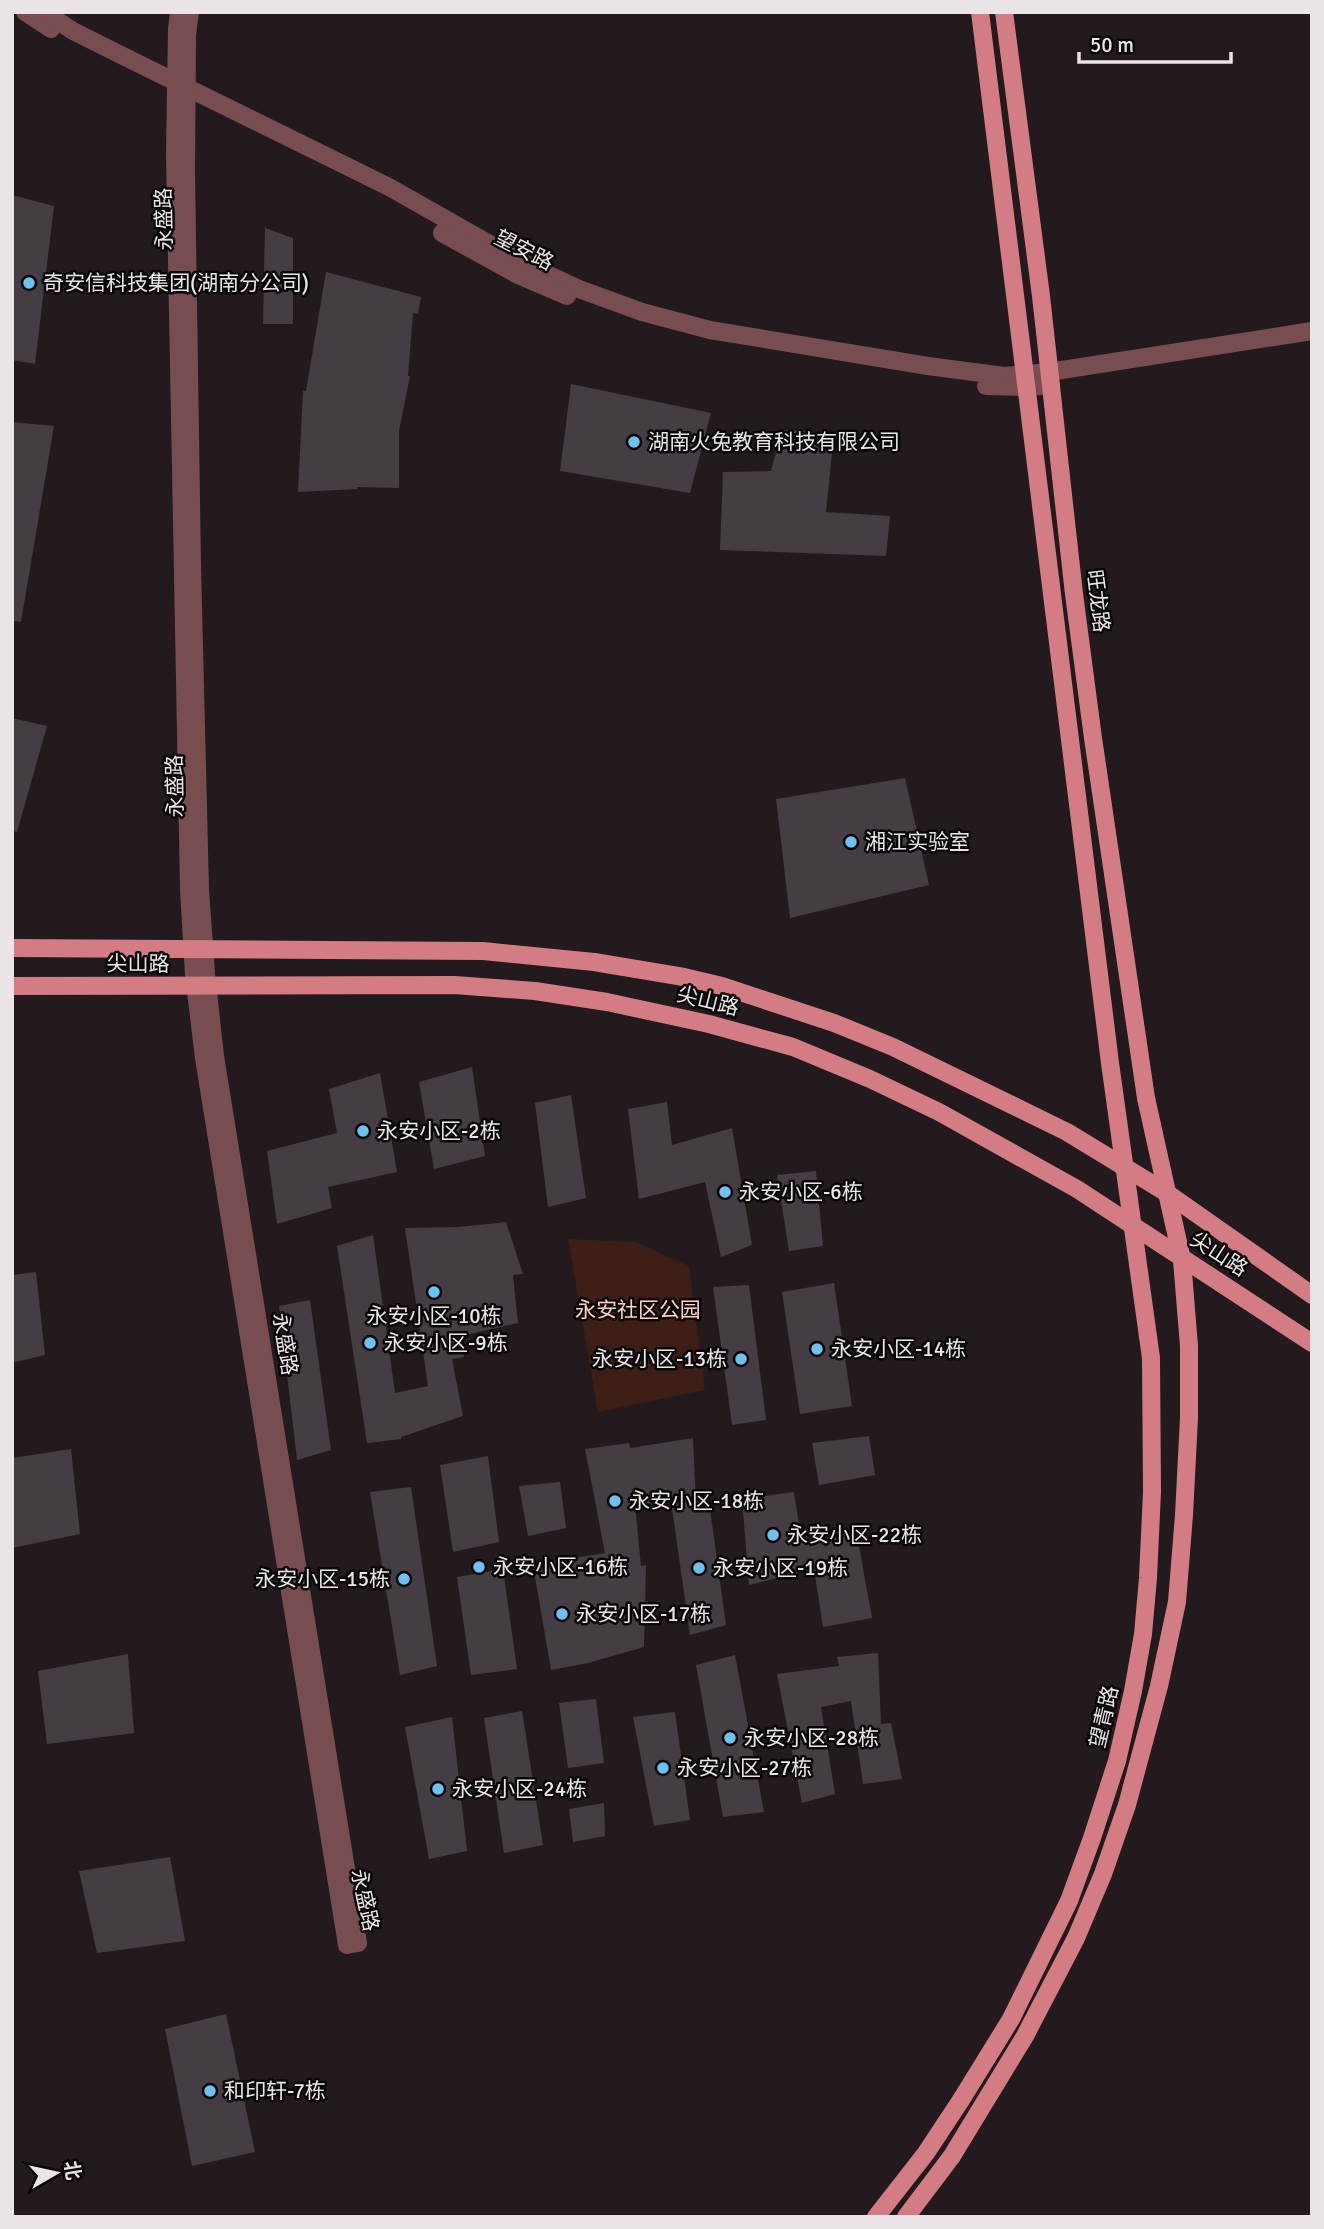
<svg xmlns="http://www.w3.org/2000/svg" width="1324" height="2229" viewBox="0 0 1324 2229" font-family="Signika,'Noto Sans SC',sans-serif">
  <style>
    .green { fill: #3d1e15 }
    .building { fill: #443d43 }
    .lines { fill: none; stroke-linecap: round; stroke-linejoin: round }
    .minor { stroke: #774d50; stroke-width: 18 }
    .major { stroke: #d37c84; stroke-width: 18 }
    .poi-dot { fill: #6cc3f2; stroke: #090607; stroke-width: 2.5 }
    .labels { text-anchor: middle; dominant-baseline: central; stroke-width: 5; stroke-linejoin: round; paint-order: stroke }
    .street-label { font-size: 21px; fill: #eae4e6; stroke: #090607 }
    .poi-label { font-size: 21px; fill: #eae4e6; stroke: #090607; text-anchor: start }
    .park-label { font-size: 21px; fill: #ffcfc0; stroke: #090607 }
  </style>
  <rect width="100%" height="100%" fill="#221a1d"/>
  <path class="green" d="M568,1239L636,1242L689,1266L705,1390L598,1412Z"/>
  <g class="building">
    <path d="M12,195L54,206L35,364L12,360Z"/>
    <path d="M265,228L293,238V324H263Z"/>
    <path d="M326,272L421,297L418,314L413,313L408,376H410L399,431V488L357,487V489L298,492L303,391H306Z"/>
    <path d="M571,384L711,413L690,493L560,471Z"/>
    <path d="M12,422L54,426L21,622L12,621Z"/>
    <path d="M782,430L834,433L826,512L890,516L886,556L720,550L723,472L771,471Z"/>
    <path d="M12,718L47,726L17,832L12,831Z"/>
    <path d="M905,778L929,885L790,918L776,799Z"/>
    <path d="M472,1067L485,1156L434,1169L419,1082Z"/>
    <path d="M380,1073L397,1172L328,1187L332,1208L277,1224L267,1151L337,1133L329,1089Z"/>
    <path d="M571,1095L586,1198L548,1207L535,1103Z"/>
    <path d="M667,1102L672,1145L732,1128L752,1245L721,1257L705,1182L639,1199L628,1109Z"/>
    <path d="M816,1171L823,1246L789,1251L777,1175Z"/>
    <path d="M506,1222L523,1274L513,1275L518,1323L461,1336L464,1357L452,1359L463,1416L401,1437V1439L367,1443L337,1246L373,1235L395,1393L428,1386L405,1228L459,1227Z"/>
    <path d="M36,1272L45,1355L12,1363V1275Z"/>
    <path d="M834,1283L852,1406L800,1414L782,1292Z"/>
    <path d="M749,1285L766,1420L732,1425L713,1287Z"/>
    <path d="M310,1300L331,1450L297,1460L279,1306Z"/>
    <path d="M869,1436L875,1475L819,1485L812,1443Z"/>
    <path d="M693,1438L696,1505L709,1502L726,1625L690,1635L671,1501L635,1505L641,1566L646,1565L644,1647L588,1663L551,1670L533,1565L605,1553L585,1449L629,1443L630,1448Z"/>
    <path d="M71,1449L80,1534L12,1548V1458Z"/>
    <path d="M488,1456L499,1542L453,1552L440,1465Z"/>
    <path d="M560,1482L566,1528L528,1536L519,1486Z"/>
    <path d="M411,1487L437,1666L400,1675L370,1492Z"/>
    <path d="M794,1492L802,1543L857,1535L872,1618L823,1627L814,1569L749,1585L742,1499Z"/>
    <path d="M503,1569L517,1669L471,1675L457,1577Z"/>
    <path d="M878,1653L881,1724L891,1723L902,1779L863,1784L851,1701L821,1707L835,1794L802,1803L777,1674L839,1666L837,1657Z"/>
    <path d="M128,1654L134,1733L47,1744L38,1671Z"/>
    <path d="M735,1655L764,1812L723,1817L696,1665Z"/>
    <path d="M596,1699L604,1763L568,1768L559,1703Z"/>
    <path d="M522,1711L543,1845L504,1853L484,1718Z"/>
    <path d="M675,1712L690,1820L654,1826L633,1717Z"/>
    <path d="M452,1717L467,1851L429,1859L405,1727Z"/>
    <path d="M604,1803L605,1836L573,1842L569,1809Z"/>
    <path d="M170,1857L185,1941L97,1953L79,1871Z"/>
    <path d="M226,2014L255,2152L192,2166L165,2029Z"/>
  </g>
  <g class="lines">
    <g class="minor">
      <path d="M25,12L51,29"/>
      <path d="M44,12L73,31L123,56L389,187L525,264L579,289L642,312L710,330L928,366L1004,376L1049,372L1312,331"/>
      <path d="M179,12L177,29L175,155L189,890L194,975L204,1058L347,1945L358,1943L215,1056L206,974L200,890L192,565L186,172L187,35L190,12"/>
      <path d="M442,233L518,275L567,296"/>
      <path d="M986,386L1027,387L1051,385"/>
    </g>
    <g class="major">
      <path d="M12,948L483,951L594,962L684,977L722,986L834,1023L893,1047L1067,1132L1167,1193L1312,1295"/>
      <path d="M12,986L454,985L535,991L607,1002L709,1024L793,1047L870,1079L939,1112L1077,1189L1312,1343"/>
      <path d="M876,2217L926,2153L961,2100L1011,2019L1069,1901L1092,1838L1117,1761L1133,1691L1143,1634L1148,1578L1152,1492L1151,1358L1110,1063L980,12"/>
      <path d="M906,2217L952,2156L1025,2036L1076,1938L1103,1874L1127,1805L1159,1686L1177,1602L1184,1515L1189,1418V1346L1182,1260L1146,1098L1093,738L1074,594L1041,296L1004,12"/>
    </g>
  </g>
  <g class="poi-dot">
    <circle cx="29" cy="283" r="7"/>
    <circle cx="634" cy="442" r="7"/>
    <circle cx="851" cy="842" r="7"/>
    <circle cx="363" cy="1131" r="7"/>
    <circle cx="725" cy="1192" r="7"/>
    <circle cx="434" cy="1292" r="7"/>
    <circle cx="370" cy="1343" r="7"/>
    <circle cx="817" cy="1349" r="7"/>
    <circle cx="741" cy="1359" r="7"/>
    <circle cx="615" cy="1501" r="7"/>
    <circle cx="773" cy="1535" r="7"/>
    <circle cx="479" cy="1567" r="7"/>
    <circle cx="699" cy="1568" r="7"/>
    <circle cx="404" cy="1579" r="7"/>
    <circle cx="562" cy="1614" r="7"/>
    <circle cx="730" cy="1738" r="7"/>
    <circle cx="663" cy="1768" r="7"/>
    <circle cx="438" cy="1789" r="7"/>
    <circle cx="210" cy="2091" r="7"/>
  </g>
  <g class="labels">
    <g class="street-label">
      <text transform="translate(164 219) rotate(-91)">永盛路</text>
      <text transform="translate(524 250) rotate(27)">望安路</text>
      <text transform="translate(1098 601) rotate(83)">旺龙路</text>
      <text transform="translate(175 786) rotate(-91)">永盛路</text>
      <text x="138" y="964">尖山路</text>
      <text transform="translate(708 1001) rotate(14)">尖山路</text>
      <text transform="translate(1219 1254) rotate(33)">尖山路</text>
      <text transform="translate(285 1344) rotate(81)">永盛路</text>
      <text transform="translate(1104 1717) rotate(-77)">望青路</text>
      <text transform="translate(365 1900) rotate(78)">永盛路</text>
    </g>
    <g class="poi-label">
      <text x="43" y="283">奇安信科技集团(湖南分公司)</text>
      <text x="648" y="442">湖南火兔教育科技有限公司</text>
      <text x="865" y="842">湘江实验室</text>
      <text x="377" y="1131">永安小区-2栋</text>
      <text x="739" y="1192">永安小区-6栋</text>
      <text x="434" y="1316" text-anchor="middle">永安小区-10栋</text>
      <text x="384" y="1343">永安小区-9栋</text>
      <text x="831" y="1349">永安小区-14栋</text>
      <text x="727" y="1359" text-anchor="end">永安小区-13栋</text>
      <text x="629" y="1501">永安小区-18栋</text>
      <text x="787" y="1535">永安小区-22栋</text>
      <text x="493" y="1567">永安小区-16栋</text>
      <text x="713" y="1568">永安小区-19栋</text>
      <text x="390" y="1579" text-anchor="end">永安小区-15栋</text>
      <text x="576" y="1614">永安小区-17栋</text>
      <text x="744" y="1738">永安小区-28栋</text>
      <text x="677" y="1768">永安小区-27栋</text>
      <text x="452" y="1789">永安小区-24栋</text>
      <text x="224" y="2091">和印轩-7栋</text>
    </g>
    <g class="park-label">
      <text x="638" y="1310">永安社区公园</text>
    </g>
  </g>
  <rect width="1324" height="2229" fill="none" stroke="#eae4e6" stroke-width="28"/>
  <g transform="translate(56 2173) rotate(81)" stroke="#090607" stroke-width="5" paint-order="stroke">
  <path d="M0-5L12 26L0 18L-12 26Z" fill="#eae4e6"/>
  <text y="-10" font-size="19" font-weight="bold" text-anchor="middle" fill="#eae4e6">北</text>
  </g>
  <path d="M1079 52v10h152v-10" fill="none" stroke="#eae4e6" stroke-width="3.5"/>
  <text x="1090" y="52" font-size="21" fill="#eae4e6" stroke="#090607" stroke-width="5" paint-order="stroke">50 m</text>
</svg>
